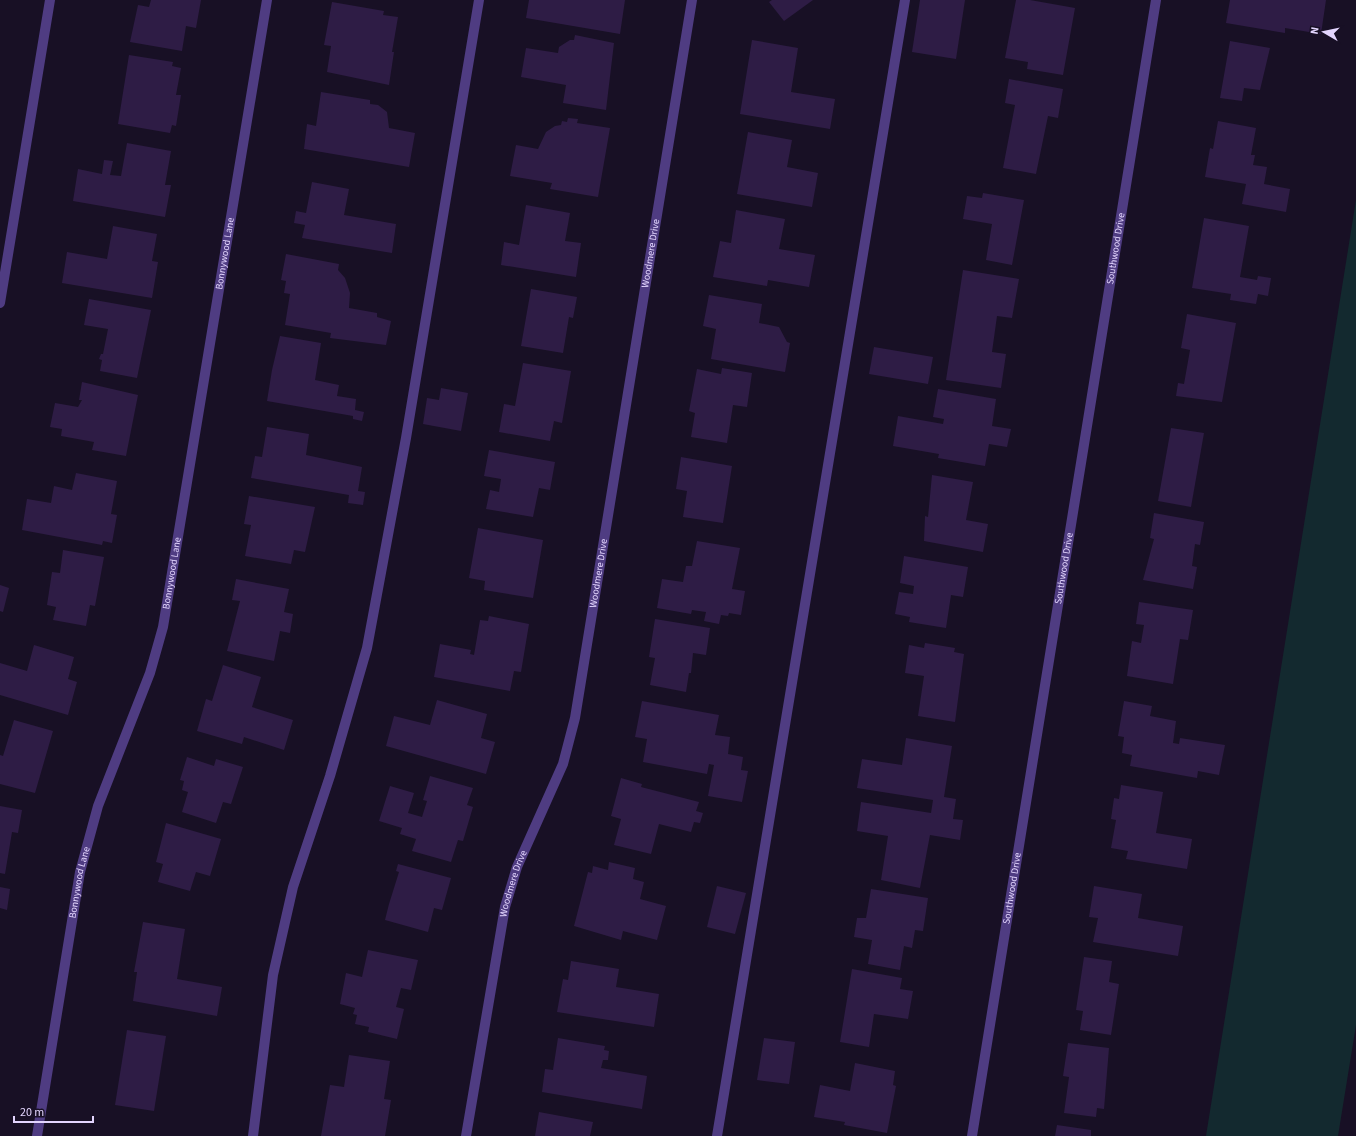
<svg xmlns="http://www.w3.org/2000/svg" width="1356" height="1136" viewBox="0 0 1356 1136" font-family="'Source Sans 3',sans-serif">
  <style>
    .green { fill: #13292f }
    .building { fill: #2e1c45 }
    .lines { fill: none; stroke-linecap: round; stroke-linejoin: round }
    .service { stroke: #4f3c82; stroke-width: 10 }
    .minor { stroke: #4f3c82; stroke-width: 10 }
    .labels { text-anchor: middle; dominant-baseline: central; stroke-width: 4; stroke-linejoin: round; paint-order: stroke }
    .street-label { font-size: 10px; fill: #e3d5fe; stroke: #181025 }
  </style>
  <rect width="100%" height="100%" fill="#181025"/>
  <path class="green" d="M1356,200V1025L1338,1136H1206Z"/>
  <g class="building">
    <path d="M151,0H201L196,28L186,26L182,51L130,42L138,5L149,7Z"/>
    <path d="M529,0H625L620,34L526,18Z"/>
    <path d="M772,0H813L784,21L769,2Z"/>
    <path d="M920,0H965L956,59L912,52Z"/>
    <path d="M1016,0H1030L1075,8L1063,75L1027,69L1028,62L1005,58Z"/>
    <path d="M1230,0H1326L1321,34L1285,28V33L1226,23Z"/>
    <path d="M332,2L384,11L383,15L398,17L392,52H394L389,85L327,72L331,46L324,45Z"/>
    <path d="M575,35L614,43L606,110L563,103L566,85L521,77L526,48L558,53L559,47L570,40H574Z"/>
    <path d="M752,40L798,48L791,92L835,99L830,129L740,114Z"/>
    <path d="M1230,41L1270,48L1260,90L1244,88L1242,101L1220,98Z"/>
    <path d="M129,55L173,62L172,66L181,68L176,95H181L176,126L172,125L170,133L118,124Z"/>
    <path d="M1009,79L1063,89L1058,118L1048,116L1036,174L1003,168L1015,105L1005,103Z"/>
    <path d="M321,92L370,100V104L378,105L387,112L389,128L415,133L409,167L304,149L307,124L316,126Z"/>
    <path d="M568,118L578,119L577,123L610,128L598,197L550,189L552,183L510,176L516,145L538,149L546,132L555,126L561,125L562,121L567,122Z"/>
    <path d="M1218,121L1256,128L1251,155H1255L1253,165L1267,167L1264,184L1290,189L1286,212L1242,204L1246,184L1205,177L1210,148L1213,149Z"/>
    <path d="M748,132L792,140L787,167L818,173L812,207L737,194Z"/>
    <path d="M127,143L171,151L165,185H171L165,217L73,201L78,169L102,174L104,160L113,161L110,175L121,176Z"/>
    <path d="M312,182L349,189L344,215L396,224L392,253L302,238L305,225L294,223L296,211L306,213Z"/>
    <path d="M983,193L1024,200L1012,265L986,260L992,224L963,219L967,196L982,198Z"/>
    <path d="M526,205L570,213L565,241L581,243L576,277L501,265L504,242L519,245Z"/>
    <path d="M736,210L785,219L779,249L815,255L809,287L768,280L767,286L713,277L720,241L731,243Z"/>
    <path d="M1204,218L1249,226L1240,277L1257,280L1258,276L1271,278L1268,296L1258,294L1256,304L1230,300L1231,294L1192,288Z"/>
    <path d="M113,226L157,234L152,261L158,262L152,298L62,283L67,252L107,259Z"/>
    <path d="M286,254L339,264L338,270L345,278L350,293L349,308L377,313V317L391,321L386,345L330,338L331,333L285,325L290,294L284,293L286,281L281,280Z"/>
    <path d="M963,270L1019,279L1012,318L997,316L992,352L1006,354L1001,388L946,380Z"/>
    <path d="M531,289L577,297L573,318L569,317L563,353L521,346Z"/>
    <path d="M709,295L762,304L759,323L779,327L787,342L790,343L785,372L711,359L716,329L703,326Z"/>
    <path d="M89,299L151,310L137,378L100,371L102,360L99,359L101,354H103L108,329L84,325Z"/>
    <path d="M1187,314L1236,323L1222,402L1176,396L1178,383L1184,384L1190,350L1181,348Z"/>
    <path d="M280,336L321,343L315,380L339,385L337,396L356,399L355,410L364,412L362,421L353,419V416L267,401L272,370Z"/>
    <path d="M874,347L933,357L928,384L869,374Z"/>
    <path d="M523,363L571,371L562,423L554,421L550,441L499,432L504,404L515,406Z"/>
    <path d="M722,368L752,373L747,407L733,405L727,443L691,437L695,413L689,411L697,369L721,374Z"/>
    <path d="M82,382L138,395L126,456L92,450L94,442L61,436L62,429L50,427L55,403L78,407L82,400H79Z"/>
    <path d="M441,388L468,393L461,431L423,424L427,398L439,400Z"/>
    <path d="M938,389L996,399L992,426L1011,429L1007,447L989,444L985,466L938,458L939,454L893,446L898,416L943,424L944,419L933,417Z"/>
    <path d="M267,427L309,434L306,455L362,467L358,491L365,492L363,505L348,503L349,495L251,478L255,456L262,457Z"/>
    <path d="M1171,428L1204,433L1191,507L1158,501Z"/>
    <path d="M489,450L555,462L550,490L539,488L533,517L486,509L490,490L499,492L501,479L484,476Z"/>
    <path d="M681,457L732,466L723,523L683,517L687,491L676,489Z"/>
    <path d="M76,473L117,481L111,514L117,515L112,543L103,541L102,545L22,530L27,499L51,503L54,486L72,490Z"/>
    <path d="M932,475L973,482L966,520L988,524L983,552L924,541L925,516L928,517Z"/>
    <path d="M249,496L315,507L305,552L294,550L291,564L245,556L251,525L244,524Z"/>
    <path d="M1154,513L1204,522L1200,545L1195,544L1192,566L1197,567L1193,589L1143,580L1154,539L1150,538Z"/>
    <path d="M478,528L543,540L533,598L484,590L485,581L469,578Z"/>
    <path d="M697,541L740,548L732,589L745,591L741,615L729,613L728,616L721,615L719,624L704,621L706,612L692,610L691,614L657,608L662,579L683,582L686,566H692Z"/>
    <path d="M63,550L104,557L95,606L90,605L86,626L53,620L56,607L47,605L52,572L60,573Z"/>
    <path d="M904,556L968,567L963,597L951,595L946,628L909,622L910,617L895,614L899,592L913,594L914,586L900,583Z"/>
    <path d="M236,579L289,589L284,612L293,614L290,633L280,631L274,661L227,651L240,601L232,600Z"/>
    <path d="M0,585L9,588L3,612L0,611Z"/>
    <path d="M1139,602L1193,610L1188,640L1180,639L1173,684L1127,676L1132,641L1141,643L1144,625L1136,624Z"/>
    <path d="M489,616L529,624L521,672L514,671L510,691L434,677L440,644L471,650L470,654L474,655L480,620L488,621Z"/>
    <path d="M655,619L710,628L706,655L693,653L691,673H689L686,692L650,685L655,658L649,657Z"/>
    <path d="M925,643L955,648L954,652L964,654L955,722L918,716L924,676L905,673L909,645L924,648Z"/>
    <path d="M34,645L74,657L68,679L77,682L68,715L0,695V663L27,671Z"/>
    <path d="M223,665L261,677L252,707L293,720L284,750L244,737L242,744L197,731L206,699L212,701Z"/>
    <path d="M437,700L487,714L481,738L495,742L486,774L386,746L394,716L430,725Z"/>
    <path d="M642,701L719,715L715,735L730,737L728,754L743,757L741,770L748,771L742,802L708,796L714,765L709,764L707,774L643,762L647,739L635,737Z"/>
    <path d="M1124,701L1152,706L1150,716L1176,721L1173,743L1179,744L1180,738L1225,745L1219,775L1198,771L1197,778L1130,766L1132,755L1122,753L1124,737L1118,736Z"/>
    <path d="M14,720L53,731L35,793L0,784V755L3,756Z"/>
    <path d="M906,738L952,746L944,797L956,799L953,819L963,820L960,840L930,835L920,888L881,880L888,836L857,831L861,802L931,813L933,800L857,788L862,759L902,765Z"/>
    <path d="M187,757L214,766L216,759L243,767L231,804L223,802L216,823L182,812L188,792L182,790L184,781L180,780Z"/>
    <path d="M430,776L473,788L467,805L473,807L463,841L458,840L451,862L412,851L416,839L400,834L402,828L379,821L390,786L414,793L408,813L422,817L427,801L423,800Z"/>
    <path d="M621,778L642,784L641,787L699,802L696,811L703,813L700,823L694,822L691,832L659,824L651,854L614,845L621,819L611,816Z"/>
    <path d="M1121,785L1163,792L1156,833L1192,839L1187,869L1126,859L1128,851L1111,848L1116,820L1111,819L1114,798L1119,799Z"/>
    <path d="M0,806L22,810L18,833L12,832L5,874L0,873Z"/>
    <path d="M166,823L221,839L210,876L196,872L190,891L158,882L163,864L156,862Z"/>
    <path d="M609,862L635,868L633,879L644,882L640,899L666,906L657,940L623,931L621,940L574,926L588,872L592,873L593,866L608,870Z"/>
    <path d="M398,864L451,878L442,910L434,908L428,932L385,920L389,904L399,872L396,871Z"/>
    <path d="M717,886L746,893L735,934L707,927Z"/>
    <path d="M1094,886L1142,894L1138,918L1183,926L1178,956L1093,942L1098,918L1089,917Z"/>
    <path d="M0,887L10,889L7,910L0,908Z"/>
    <path d="M871,889L928,898L923,931L915,930L912,948L904,946L900,970L868,964L872,940L854,937L857,918H866Z"/>
    <path d="M143,922L185,929L177,979L222,987L217,1016L133,1001L137,972H134Z"/>
    <path d="M368,950L418,960L411,990L401,988L396,1007L404,1009L397,1039L368,1032L369,1027L355,1024L357,1015L353,1014L355,1008L340,1004L346,973L362,977Z"/>
    <path d="M1084,957L1112,961L1109,982L1119,984L1111,1035L1080,1030L1083,1011L1076,1010Z"/>
    <path d="M571,961L619,969L616,987L659,994L654,1027L557,1012L563,979L568,980Z"/>
    <path d="M852,969L902,978L900,989L913,991L908,1019L874,1014L869,1047L840,1042Z"/>
    <path d="M127,1030L166,1036L154,1111L115,1105Z"/>
    <path d="M558,1038L605,1046L604,1050L609,1051L608,1060H603L601,1068L647,1076L642,1109L542,1092L545,1069L553,1070Z"/>
    <path d="M764,1038L795,1042L789,1084L757,1080Z"/>
    <path d="M1068,1043L1109,1048L1104,1109L1097,1108L1096,1117L1064,1113L1069,1077L1063,1076Z"/>
    <path d="M349,1055L390,1061L384,1099L391,1100L385,1136H321L330,1085L344,1087Z"/>
    <path d="M855,1063L895,1071L893,1085L896,1086L887,1133L844,1125L845,1122L814,1117L820,1085L850,1091Z"/>
    <path d="M539,1112L593,1122L590,1136H535Z"/>
    <path d="M1057,1125L1091,1130V1136H1055Z"/>
  </g>
  <g class="lines">
    <g class="service">
      <path d="M0,303L50,0"/>
      <path d="M253,1136L273,975L293,887L330,776L367,648L406,438L479,0"/>
      <path d="M717,1136L905,0"/>
    </g>
    <g class="minor">
      <path id="s1" d="M37,1136L80,872L98,806L150,673L163,627L267,0"/>
      <path id="s2" d="M466,1136L505,907L517,867L563,764L575,718L692,0"/>
      <path id="s3" d="M972,1136L1156,0"/>
    </g>
  </g>
  <g class="labels">
    <g class="street-label">
      <text stroke="none"><textPath href="#s3" startOffset="899">Southwood Drive</textPath></text>
      <text stroke="none"><textPath href="#s1" startOffset="905">Bonnywood Lane</textPath></text>
      <text stroke="none"><textPath href="#s2" startOffset="905">Woodmere Drive</textPath></text>
      <text stroke="none"><textPath href="#s3" startOffset="575">Southwood Drive</textPath></text>
      <text stroke="none"><textPath href="#s1" startOffset="581">Bonnywood Lane</textPath></text>
      <text stroke="none"><textPath href="#s2" startOffset="581">Woodmere Drive</textPath></text>
      <text stroke="none"><textPath href="#s1" startOffset="257">Bonnywood Lane</textPath></text>
      <text stroke="none"><textPath href="#s2" startOffset="257">Woodmere Drive</textPath></text>
      <text stroke="none"><textPath href="#s3" startOffset="251">Southwood Drive</textPath></text>
    </g>
  </g>
  <g transform="translate(1324 32) rotate(279)" stroke="#181025" stroke-width="3" paint-order="stroke">
  <path d="M0-3L7 15L0 10L-7 15Z" fill="#e3d5fe"/>
  <text y="-6" font-size="11" font-weight="bold" text-anchor="middle" fill="#e3d5fe">N</text>
  </g>
  <path d="M14 1116v6h79v-6" fill="none" stroke="#e3d5fe" stroke-width="2"/>
  <text x="20" y="1116" font-size="12" fill="#e3d5fe" stroke="#181025" stroke-width="3" paint-order="stroke">20 m</text>
</svg>
